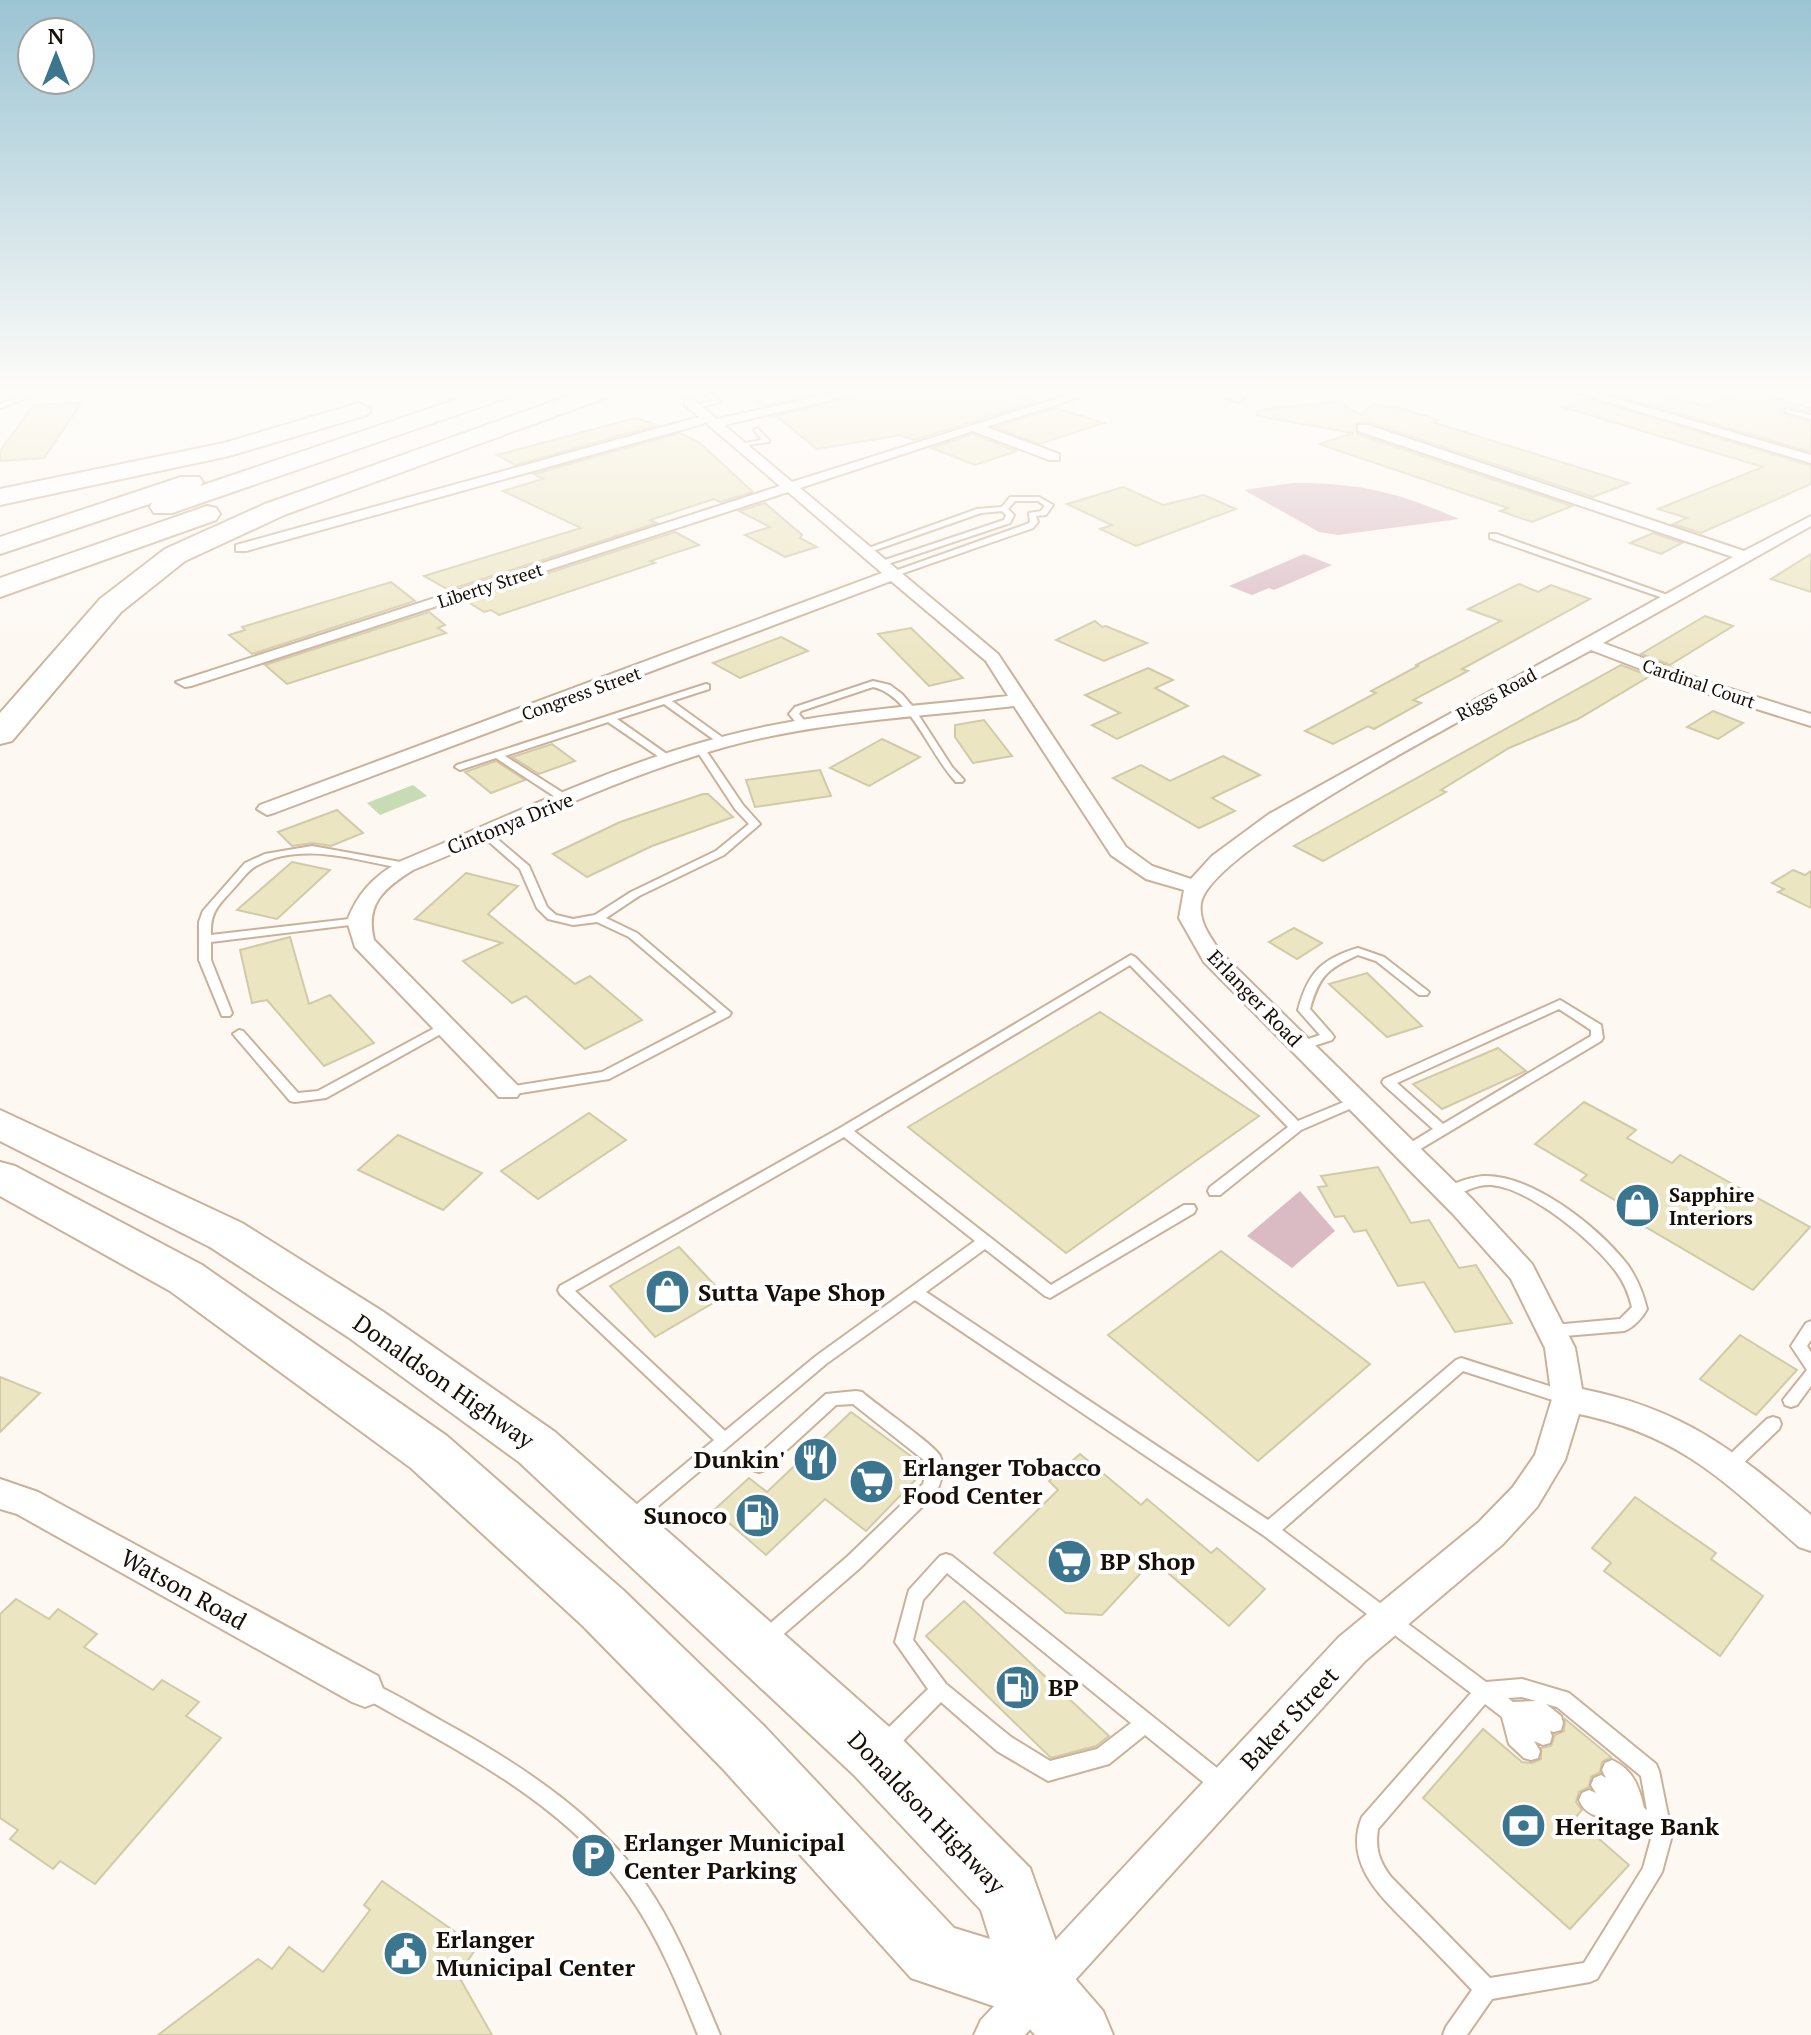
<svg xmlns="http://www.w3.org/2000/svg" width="1811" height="2035" viewBox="0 0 1811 2035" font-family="'PT Serif',serif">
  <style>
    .green { fill: #dabbc4 }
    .water { fill: #c7dbb4 }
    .building { fill: #ece5c2; stroke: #d1caa8; stroke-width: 2 }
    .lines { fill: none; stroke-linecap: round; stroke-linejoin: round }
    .lane-casing { stroke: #ccb198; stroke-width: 4 }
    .street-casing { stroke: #ccb198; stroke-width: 4 }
    .primary-casing { stroke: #ccb198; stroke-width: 4 }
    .highway-casing { stroke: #ccb198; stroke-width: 4 }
    .lane { fill: #fff; fill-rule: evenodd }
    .street { fill: #fff; fill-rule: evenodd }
    .primary { fill: #fff; fill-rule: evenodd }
    .highway { fill: #fff; fill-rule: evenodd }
    .labels { text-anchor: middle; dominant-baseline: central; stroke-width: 8; stroke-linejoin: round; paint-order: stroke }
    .far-street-label { font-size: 18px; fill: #170e06; stroke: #fff }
    .street-label { font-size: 20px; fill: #170e06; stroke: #fff }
    .poi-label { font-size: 20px; font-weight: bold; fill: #170e06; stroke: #fff; text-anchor: start }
    .near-poi-label { font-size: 24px; font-weight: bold; fill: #170e06; stroke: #fff; text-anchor: start }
    .near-street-label { font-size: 24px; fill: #170e06; stroke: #fff }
  </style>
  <rect width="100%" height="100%" fill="#fdf8f2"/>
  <g class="green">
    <path d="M1293,483C1361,483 1397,492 1459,519L1338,535L1319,532L1244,490Z"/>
    <path d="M1304,554L1332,565L1274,590L1269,588L1252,595L1229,586Z"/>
    <path d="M1300,1191L1335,1231L1292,1268L1247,1236Z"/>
  </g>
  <path class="water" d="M413,785L427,796L380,815L367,803Z"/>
  <g class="building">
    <path d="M742,389H843L763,406Z"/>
    <path d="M881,389H988L1035,402L914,440L900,435L817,449L776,416Z"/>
    <path d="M1615,389H1641L1704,406L1749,391L1811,408V412L1787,407L1783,410L1785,415L1811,422V452L1605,392Z"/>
    <path d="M1586,398L1811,466V484L1701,533L1673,524L1687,518L1658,509L1763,467L1562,407Z"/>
    <path d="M1339,401L1360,415L1373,404L1404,409L1438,420L1432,422L1629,483L1593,497L1369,422L1356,423L1357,434L1572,506L1532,522L1500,511L1508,508L1319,444L1353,433L1257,416L1258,410Z"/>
    <path d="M82,402L44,458L0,461V451L34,405Z"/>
    <path d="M1055,408L1104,423L1039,444L995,427Z"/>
    <path d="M635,418L658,425L515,465L497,455Z"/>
    <path d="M680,433L700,443L753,492L720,502L714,499L650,520L657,523L449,590L424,576L581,528L503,491L543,479L534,474Z"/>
    <path d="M973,434L1016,451H1017L975,465L932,448Z"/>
    <path d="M1123,487L1163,505L1204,495L1236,509L1136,546L1100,529L1112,525L1067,504Z"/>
    <path d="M765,503L802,535L800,538L817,547L785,557L745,535L770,527L739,511Z"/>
    <path d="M675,532L699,545L650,561L655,563L499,615L491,610L484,612L465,600Z"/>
    <path d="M1653,533L1682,543L1661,554L1630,543Z"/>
    <path d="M1811,554V592L1771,579Z"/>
    <path d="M391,582L415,601L252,654L229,635L245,630L242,627Z"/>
    <path d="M1519,584L1538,592L1551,585L1590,599L1462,669L1468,671L1413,700L1421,703L1374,729L1368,726L1333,744L1305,731L1376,693L1371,691L1418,666L1416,665L1501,621L1468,609Z"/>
    <path d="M429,612L445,625L438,628L446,633L287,684L265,665Z"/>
    <path d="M1705,616L1733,626L1670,665L1641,654Z"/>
    <path d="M1095,621L1102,627L1106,626L1147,643L1104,661L1056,640Z"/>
    <path d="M911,628L963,678L929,686L878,634Z"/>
    <path d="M781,637L808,651L740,678L713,663Z"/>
    <path d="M1621,665L1650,676L1578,719L1509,748L1441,790L1446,792L1323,861L1294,846Z"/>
    <path d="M1148,668L1173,680L1155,688L1188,706L1117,739L1092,725L1120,713L1085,695Z"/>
    <path d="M1713,711L1743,723L1718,739L1687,727Z"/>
    <path d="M984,720L1012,756L973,763L955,737V725Z"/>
    <path d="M882,739L920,757L869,786L830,768Z"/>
    <path d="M552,744L575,761L539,774L512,757Z"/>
    <path d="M1223,756L1260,775L1212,798L1235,811L1199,828L1113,778L1141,765L1170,781Z"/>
    <path d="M496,761L525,780L491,793L465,772Z"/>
    <path d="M820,770L831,796L755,807L746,780Z"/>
    <path d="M703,794H708L733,817L652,846L587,877L553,854L620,822Z"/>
    <path d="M337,810L363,833L331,846L313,843L292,846L278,832Z"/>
    <path d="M292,862L330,870L277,919L237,910Z"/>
    <path d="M1793,870L1805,875L1811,871V908L1778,892L1784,889L1772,883Z"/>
    <path d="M466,873L518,886L488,914L575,984L590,976L642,1020L585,1049L526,996L512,1003L463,961L502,943L415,919Z"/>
    <path d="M1294,928L1322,943L1297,959L1269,942Z"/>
    <path d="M290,937L309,1004L330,995L374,1043L324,1066L267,1000L252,1003L240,950Z"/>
    <path d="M1367,973L1422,1026L1387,1037L1329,984Z"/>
    <path d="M1100,1012L1259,1116L1066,1253L908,1127Z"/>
    <path d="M1498,1048L1526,1071L1442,1109L1413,1084Z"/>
    <path d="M1584,1102L1636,1130L1627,1138L1672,1163L1680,1155L1810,1227L1753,1290L1639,1223L1645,1218L1581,1180L1587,1175L1535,1144Z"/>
    <path d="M589,1113L626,1140L538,1199L501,1171Z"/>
    <path d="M398,1135L482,1173L443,1210L358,1170Z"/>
    <path d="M1378,1167L1411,1223L1429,1220L1459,1268L1476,1265L1512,1323L1455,1332L1424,1282L1398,1286L1366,1230L1354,1232L1344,1216L1335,1217L1318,1187L1327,1186L1321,1176Z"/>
    <path d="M679,1247L725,1296L655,1337L610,1286Z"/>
    <path d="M1221,1251L1370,1364L1258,1461L1108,1335Z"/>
    <path d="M1740,1335L1797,1370L1756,1415L1700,1379Z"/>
    <path d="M0,1377L40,1393L0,1432Z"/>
    <path d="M851,1412L923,1465L924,1471L866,1531L825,1499L766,1555L714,1510L749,1478L767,1492Z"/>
    <path d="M1080,1454L1141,1505L1147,1499L1211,1553L1217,1548L1265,1589L1229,1626L1153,1560L1102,1615L1066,1613L994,1553L1058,1490L1049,1481Z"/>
    <path d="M1635,1497L1716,1553L1711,1559L1763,1596L1720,1656L1604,1571L1611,1563L1592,1548Z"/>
    <path d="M16,1599L49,1619L58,1609L97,1634L84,1647L153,1690L162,1680L199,1702L186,1716L221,1738L95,1884L60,1861L53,1869L10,1839L18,1830L0,1818V1614Z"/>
    <path d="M964,1601L1109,1736L1096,1746L1051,1758L926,1636Z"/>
    <path d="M1565,1719L1611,1757L1602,1762L1600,1772L1591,1777L1589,1787L1579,1792L1576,1802L1582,1810L1575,1818L1629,1865L1570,1929L1423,1798L1483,1729L1522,1762L1532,1763L1541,1759V1748L1551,1746L1555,1735L1564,1731Z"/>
    <path d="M382,1881L477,1947L458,1975L492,2035H158L258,1959L272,1969L289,1947L323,1972L370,1910L364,1905Z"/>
  </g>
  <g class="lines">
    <defs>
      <g id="lane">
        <path d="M42,389H50L0,408V404Z"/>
        <path d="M704,389L721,402L693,408V406L713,401L702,392Z"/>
        <path d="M1786,410L1811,415V419L1786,412Z"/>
        <path d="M757,428L769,440V442L740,446V444L762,440L754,430Z"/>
        <path d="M1010,497H1039L1053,505L1046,515L1036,516L1038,522L1033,528L895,576H892V572L1027,524L1030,522L1029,513L1041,511L1045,506L1038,501H1015L1008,509L1014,515L1010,523L882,566L878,564L879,562L1004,520L1006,515L1002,511L981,513L870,552L863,550L977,509L1002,507Z"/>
        <path d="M1490,534H1496L1673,597L1666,599L1490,538Z"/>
        <path d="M873,681L890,685L902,694L914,708L952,767L964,780L962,782H956C930,755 910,695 873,687L801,711L799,714L808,725L806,727H800L789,714L795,707Z"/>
        <path d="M706,684L709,685V689L672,701L726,740V744H720L664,704L617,719L671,757V761H665L608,722L505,756L571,798V802H563L496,758L460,770L455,767L457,765Z"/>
        <path d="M700,745L703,746L743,805L760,824L724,855L639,896L606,918L637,933L731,1013L729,1016L609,1079L508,1095L504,1094L502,1091L504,1088L508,1087L602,1072L717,1012L629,937L597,922L573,925L548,919L537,908L520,869L479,833L480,831H488L529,866L547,907L556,915L573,919L595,915L631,892L716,851L749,824L735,809L695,748Z"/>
        <path d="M312,846L406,863L411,866L406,869C359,861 301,840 256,866C247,871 241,881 234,888C219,905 210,911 211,935L358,918L364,921L358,924L211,942V960L232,1013L230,1016H222L199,960V922L203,911L245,863L265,854Z"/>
        <path d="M1358,948L1384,957L1429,992L1427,995H1419L1376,961L1358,955C1327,969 1319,976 1310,1009L1332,1034L1334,1037L1332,1040L1301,1050L1297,1049L1295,1046L1297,1043L1320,1035L1298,1010C1308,973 1321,959 1358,948Z"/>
        <path d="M1131,955L1135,957L1298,1121L1356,1097L1361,1098L1362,1101L1361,1104L1301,1130L1220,1195H1210L1208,1191L1210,1187L1288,1127L1130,965L854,1131L1051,1285L1184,1205H1194L1196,1209L1194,1213L1050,1298L1045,1296L985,1249L926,1292L1268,1520L1456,1360L1461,1358L1571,1393L1573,1398L1571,1403L1565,1404L1463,1371L1282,1530L1486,1682L1522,1679L1569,1693L1656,1764L1659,1771L1672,1835L1662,1872L1597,1979L1590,1982L1492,1999L1467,2035H1443L1446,2027L1472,1990C1454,1971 1435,1951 1416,1932C1386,1901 1342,1866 1362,1817L1471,1693L1263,1535L915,1300L826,1364L637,1524L631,1526L625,1524L623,1519L625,1514L714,1440L560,1294L558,1290L560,1286L840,1128ZM844,1137L975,1241L816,1356L725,1431L575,1291ZM1522,1697L1536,1701L1513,1702L1508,1698ZM1485,1704L1502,1717L1509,1744L1524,1758L1531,1760L1538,1758L1540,1751L1534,1741L1543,1745L1550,1743L1552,1736L1550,1731L1554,1732L1561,1730L1563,1723L1561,1716L1546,1704L1557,1707L1641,1776L1647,1810L1644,1808C1639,1787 1634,1770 1612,1760L1605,1763L1602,1770L1606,1778L1601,1775L1594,1778L1591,1785L1596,1793L1589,1790L1582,1793L1579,1800C1588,1822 1612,1816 1630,1823C1638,1826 1645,1834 1651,1839L1643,1868L1584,1963L1490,1978L1391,1877C1379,1861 1375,1849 1378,1829Z"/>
        <path d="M1560,1000L1601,1025L1603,1038L1601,1041L1412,1154H1402L1400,1151L1402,1148L1433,1129L1384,1085L1382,1082L1384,1079ZM1559,1009L1591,1030V1036L1443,1124L1397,1083Z"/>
        <path d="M444,1023L450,1027L448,1030L326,1098L295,1102L290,1101L233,1034L239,1030L243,1031L298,1093L318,1091Z"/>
        <path d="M1483,1176C1532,1174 1598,1227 1627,1264C1637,1278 1643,1293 1647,1309C1643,1317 1633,1328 1624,1331L1553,1337L1548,1335L1546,1331L1548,1327L1553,1325L1620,1319L1632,1307C1629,1295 1625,1284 1617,1273C1595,1242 1530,1188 1491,1185C1475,1184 1463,1193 1449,1198L1444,1197L1442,1193C1452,1182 1469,1178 1483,1176Z"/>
        <path d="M1811,1321V1340L1807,1346L1811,1352V1386L1797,1405L1791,1407L1785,1405L1783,1400L1807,1370L1791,1346L1806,1323Z"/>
        <path d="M856,1391L862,1392C874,1403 936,1446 940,1456C946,1468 941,1482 936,1493L860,1568L771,1645L765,1648L759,1645L756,1639L759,1633L848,1556L923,1484L927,1471L925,1461L853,1404L836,1405L765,1470L759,1472L753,1470L751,1465L753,1460L826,1394Z"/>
        <path d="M1773,1417L1779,1419L1781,1424L1779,1429L1735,1471L1729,1473L1723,1471L1721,1466L1723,1461L1767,1419Z"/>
        <path d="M946,1554L952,1556L1227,1776L1230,1783L1227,1790L1220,1793L1213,1790L1145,1735L1109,1764L1048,1781L997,1751L941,1702L893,1751L886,1753L879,1751L877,1744L879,1737L928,1689L895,1642L909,1590L940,1556ZM947,1573L1131,1723L1097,1749L1050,1761L1011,1737L946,1684L913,1640L923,1600Z"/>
        <path d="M367,1681C398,1694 428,1714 458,1730C528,1770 597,1816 645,1883C677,1929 698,1983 720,2035H698C679,1988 660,1940 631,1898C567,1803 458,1751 361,1696L358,1690L361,1684Z"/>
      </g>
      <g id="street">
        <path d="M856,389H878L724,425L792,482L1087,389H1105L986,427L1059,454V460H1049L973,431L800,488L998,654L1126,847L1152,866L1191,879L1212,856L1269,814L1733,557L1358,431V425H1368L1744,551L1811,516V526L1603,643L1708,682L1811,714V726L1696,690L1591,650C1527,686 1211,845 1201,903C1198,922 1211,938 1221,953L1473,1200L1532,1264L1575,1348L1582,1389C1683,1409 1734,1450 1811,1515V1551L1799,1547C1724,1481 1680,1435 1579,1414L1565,1460L1537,1507L1503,1544L1365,1661L1025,2035H974L981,2020L1339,1637L1479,1522L1513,1487L1535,1455L1552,1399L1545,1348L1511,1279L1453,1214L1204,962L1179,918L1184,890L1146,879L1111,855L1014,706C918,717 819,721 725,747C618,777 516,828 413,870C384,888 365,904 374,940L517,1085L521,1091L517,1097H499L355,947L347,921C358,893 373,877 399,862C503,819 608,767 718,738C812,712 911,707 1008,696L986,661L891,581L274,813L267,815L257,809L260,805L882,573L788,492L191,686L185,687L176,682L780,486L706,423L246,551H236V545L699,417L685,405V399H693L717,419Z"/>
        <path d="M1202,389H1220L1244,398L1238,402Z"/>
        <path d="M1565,389H1583L1811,455V463Z"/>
        <path d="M0,1479L38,1492L378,1676L383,1689L378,1702L365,1707L352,1702L17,1514L0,1509Z"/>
      </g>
      <path id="primary" d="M0,1110L242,1223L382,1311L555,1432L896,1733L1030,1868L1065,1967L1103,2011L1113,2035H1035L1017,2014L911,1978L723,1769L583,1626L411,1468L170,1291L0,1196V1162L15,1166L202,1265L447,1436L623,1590L765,1727L954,1928L990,1939L981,1910L854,1775L519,1462L348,1337L210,1247L0,1141Z"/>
      <g id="highway">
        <path d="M488,389H520L517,394L172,513H154L150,507L152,503L0,554V537L181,477H199L203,482L200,486Z"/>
        <path d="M588,389H619L616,394L284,515L185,561L121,612L12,741L0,744V713L100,599L165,549L265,504Z"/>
        <path d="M359,403L371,410L367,415L229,456L0,505V489L224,443Z"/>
        <path d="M207,506L216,508L220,514L216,520L0,597V578Z"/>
      </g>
    </defs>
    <use href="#lane" class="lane-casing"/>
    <use href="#street" class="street-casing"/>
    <use href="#primary" class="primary-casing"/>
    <use href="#highway" class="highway-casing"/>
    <use href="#lane" class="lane"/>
    <use href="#street" class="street"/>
    <use href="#primary" class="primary"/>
    <use href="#highway" class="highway"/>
  </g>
  <linearGradient id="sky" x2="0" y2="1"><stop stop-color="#9bc4d3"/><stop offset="0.58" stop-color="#fefcf9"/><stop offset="1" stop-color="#fefcf9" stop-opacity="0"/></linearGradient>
  <rect width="1811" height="674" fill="url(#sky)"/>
  <defs>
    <symbol id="shop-disc" viewBox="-11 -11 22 22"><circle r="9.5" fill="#3b758e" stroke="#fff"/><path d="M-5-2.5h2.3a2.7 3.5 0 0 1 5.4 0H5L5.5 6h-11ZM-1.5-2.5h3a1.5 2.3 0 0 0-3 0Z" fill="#fff"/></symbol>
    <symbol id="restaurant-disc" viewBox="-11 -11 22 22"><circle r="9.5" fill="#3b758e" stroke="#fff"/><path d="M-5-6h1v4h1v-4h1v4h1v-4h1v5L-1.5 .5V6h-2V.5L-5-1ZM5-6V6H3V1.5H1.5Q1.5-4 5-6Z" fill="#fff"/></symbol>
    <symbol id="supermarket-disc" viewBox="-11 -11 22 22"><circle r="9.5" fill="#3b758e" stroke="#fff"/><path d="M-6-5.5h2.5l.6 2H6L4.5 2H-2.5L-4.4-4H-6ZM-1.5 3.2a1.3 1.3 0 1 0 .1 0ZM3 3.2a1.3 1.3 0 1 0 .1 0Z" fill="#fff"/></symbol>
    <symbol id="fuel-disc" viewBox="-11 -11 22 22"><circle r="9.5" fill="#3b758e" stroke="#fff"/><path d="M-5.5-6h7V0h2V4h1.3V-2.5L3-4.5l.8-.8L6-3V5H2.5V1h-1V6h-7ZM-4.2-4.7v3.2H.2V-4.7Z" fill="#fff"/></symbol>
    <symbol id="bank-disc" viewBox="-11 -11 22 22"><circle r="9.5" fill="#3b758e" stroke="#fff"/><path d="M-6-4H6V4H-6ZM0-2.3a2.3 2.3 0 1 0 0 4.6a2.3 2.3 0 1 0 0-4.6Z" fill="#fff"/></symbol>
    <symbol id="parking-disc" viewBox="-11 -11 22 22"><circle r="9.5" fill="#3b758e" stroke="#fff"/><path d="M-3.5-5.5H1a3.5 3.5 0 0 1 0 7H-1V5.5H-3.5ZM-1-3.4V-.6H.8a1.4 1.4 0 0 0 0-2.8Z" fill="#fff"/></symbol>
    <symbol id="civic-disc" viewBox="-11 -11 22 22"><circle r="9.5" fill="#3b758e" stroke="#fff"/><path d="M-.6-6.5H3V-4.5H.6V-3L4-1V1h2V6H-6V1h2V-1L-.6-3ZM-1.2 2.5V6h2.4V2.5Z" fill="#fff"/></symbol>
  </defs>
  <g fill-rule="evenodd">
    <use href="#shop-disc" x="1612" y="1180" width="51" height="51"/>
    <use href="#shop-disc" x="642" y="1266" width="51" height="51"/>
    <use href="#restaurant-disc" x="790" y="1434" width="51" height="51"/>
    <use href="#supermarket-disc" x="846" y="1456" width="51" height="51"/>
    <use href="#fuel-disc" x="732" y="1490" width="51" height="51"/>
    <use href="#supermarket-disc" x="1044" y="1536" width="51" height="51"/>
    <use href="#fuel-disc" x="992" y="1662" width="51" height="51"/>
    <use href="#bank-disc" x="1498" y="1800" width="51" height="51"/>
    <use href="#parking-disc" x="568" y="1830" width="51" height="51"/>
    <use href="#civic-disc" x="380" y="1928" width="51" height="51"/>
  </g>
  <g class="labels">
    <g class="far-street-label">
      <text transform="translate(490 585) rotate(-18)">Liberty Street</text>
      <text transform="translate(1699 683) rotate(19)">Cardinal Court</text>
      <text transform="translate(581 693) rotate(-20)">Congress Street</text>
      <text transform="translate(1496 694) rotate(-29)">Riggs Road</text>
    </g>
    <g class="street-label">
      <text transform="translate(510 823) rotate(-22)">Cintonya Drive</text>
      <text transform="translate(1255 998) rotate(46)">Erlanger Road</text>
    </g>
    <g class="poi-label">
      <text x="1669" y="1194">Sapphire<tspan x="1669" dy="23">Interiors</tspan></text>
    </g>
    <g class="near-poi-label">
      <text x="698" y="1292">Sutta Vape Shop</text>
      <text x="785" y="1459" text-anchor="end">Dunkin'</text>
      <text x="903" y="1467">Erlanger Tobacco<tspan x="903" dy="28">Food Center</tspan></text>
      <text x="727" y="1515" text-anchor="end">Sunoco</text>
      <text x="1100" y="1561">BP Shop</text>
      <text x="1048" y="1687">BP</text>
      <text x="1555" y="1826">Heritage Bank</text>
      <text x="624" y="1842">Erlanger Municipal<tspan x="624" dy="28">Center Parking</tspan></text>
      <text x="436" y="1939">Erlanger<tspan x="436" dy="28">Municipal Center</tspan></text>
    </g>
    <g class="near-street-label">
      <text transform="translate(444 1381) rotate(35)">Donaldson Highway</text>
      <text transform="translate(184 1589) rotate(29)">Watson Road</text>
      <text transform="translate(1289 1718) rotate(-47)">Baker Street</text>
      <text transform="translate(927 1812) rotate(46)">Donaldson Highway</text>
    </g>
  </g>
  <g transform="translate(56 56)"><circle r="38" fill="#ffffff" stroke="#a29f9b" stroke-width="2"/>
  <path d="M0-6L14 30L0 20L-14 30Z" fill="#3b758e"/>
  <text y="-12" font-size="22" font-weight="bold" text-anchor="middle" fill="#170e06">N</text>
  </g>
</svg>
